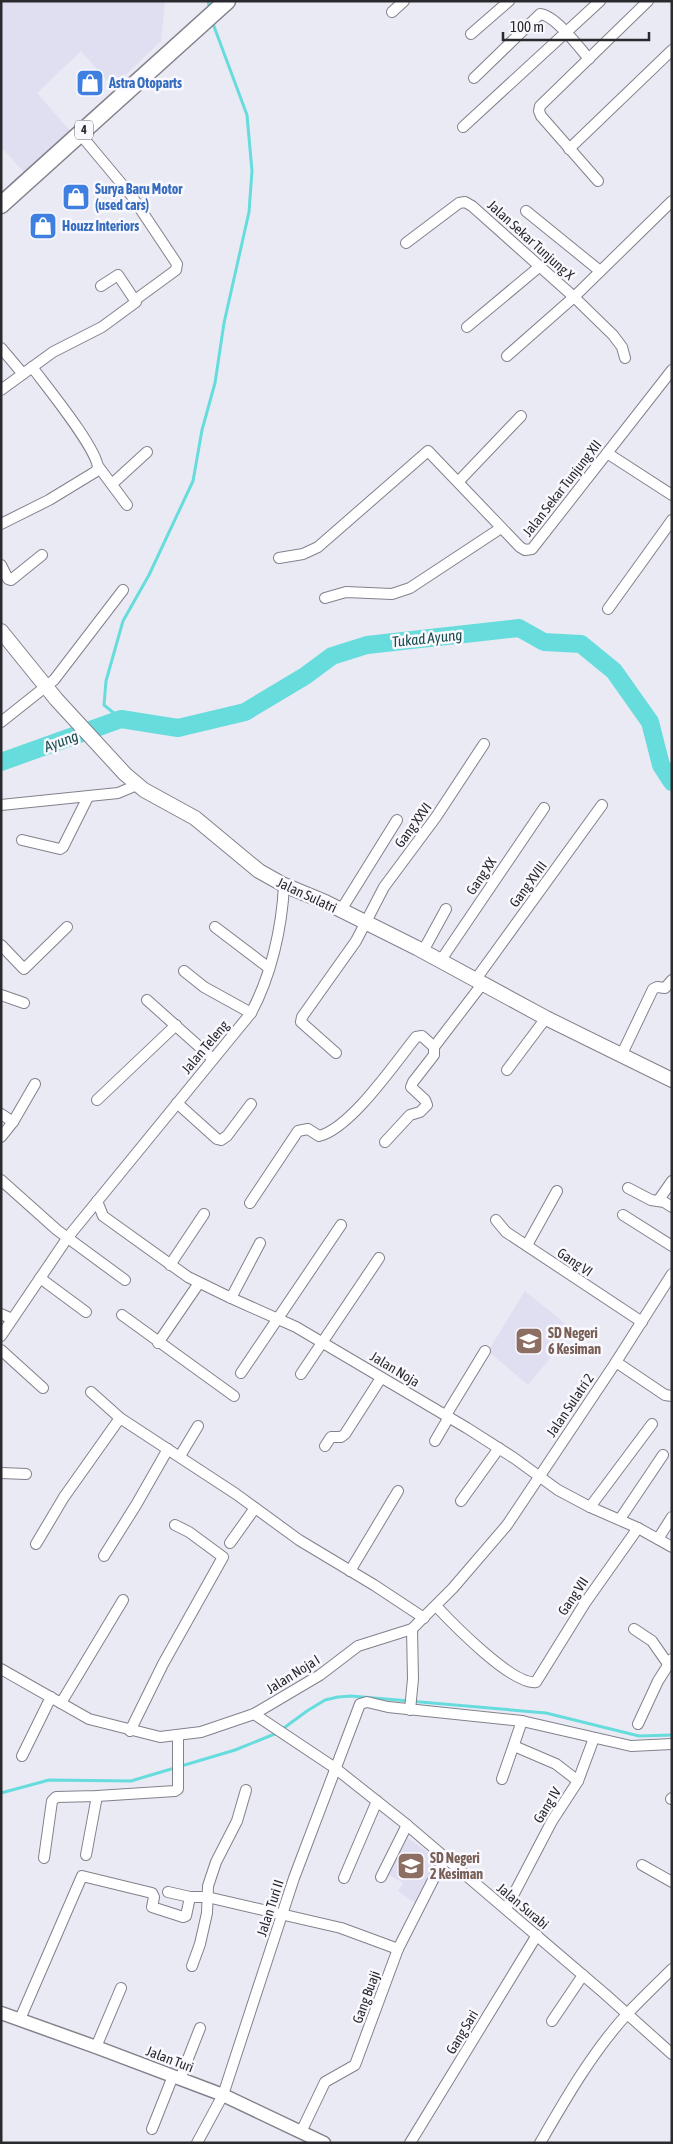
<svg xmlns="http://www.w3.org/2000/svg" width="673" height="2144" viewBox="0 0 673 2144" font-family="'Asap Condensed',sans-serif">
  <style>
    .built { fill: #e0dff2 }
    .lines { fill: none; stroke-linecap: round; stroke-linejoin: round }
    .stream { stroke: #66dcdc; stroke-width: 3 }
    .river { stroke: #66dcdc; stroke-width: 18 }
    .minor-casing { stroke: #82818c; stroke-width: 12 }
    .tertiary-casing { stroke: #82818c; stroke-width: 15 }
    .secondary-casing { stroke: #82818c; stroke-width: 16 }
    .trunk-casing { stroke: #82818c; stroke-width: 19 }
    .minor { stroke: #fff; stroke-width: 10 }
    .tertiary { stroke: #fff; stroke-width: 12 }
    .secondary { stroke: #fff; stroke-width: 14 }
    .trunk { stroke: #fff; stroke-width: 16 }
    .labels { text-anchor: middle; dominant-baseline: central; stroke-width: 5; stroke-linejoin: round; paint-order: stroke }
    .shield { fill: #f8f8fe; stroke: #68686c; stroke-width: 1 }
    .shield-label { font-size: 12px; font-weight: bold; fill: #2a2a2e }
    .shop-label { font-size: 14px; font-weight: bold; fill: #366cbe; stroke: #f8f8fe; text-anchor: start }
    .street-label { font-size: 14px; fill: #2a2a2e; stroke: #f8f8fe }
    .education-label { font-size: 14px; font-weight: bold; fill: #785e54; stroke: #f8f8fe; text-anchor: start }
    .water-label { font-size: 15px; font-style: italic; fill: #1a4e4e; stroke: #f8f8fe }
  </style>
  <rect width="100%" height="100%" fill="#eaeaf5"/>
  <g class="built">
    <path d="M1,1H165L161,41L113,87L81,51L37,93L70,131L25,173L1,147Z"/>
    <path d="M525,1291L573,1330L528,1385L488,1351Z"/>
    <path d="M404,1835L440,1861L415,1903L398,1891L403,1883L382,1871Z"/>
  </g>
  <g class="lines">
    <g class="stream">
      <path d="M208,1L210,10"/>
      <path d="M121,719L104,705L106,681L123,621L149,575L193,481L202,430L215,383L224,323L249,212L252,171L247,115L212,21"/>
      <path d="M1,1793L49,1780L131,1781L235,1750L277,1733L307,1711L325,1700L338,1697L351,1696L546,1713L639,1736L672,1735"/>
    </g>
    <path class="river" d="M1,762L121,719L178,728L245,712L305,676L332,656L367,645L519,628L544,642L581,644L614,671L650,722L661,765L672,782"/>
    <defs>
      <g id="minor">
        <path d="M392,12L404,1"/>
        <path d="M471,34L509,1"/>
        <path d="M474,78L540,14C555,15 579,47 589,59"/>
        <path d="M463,127L600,1"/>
        <path d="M80,134L131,195L177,264L176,270L135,300"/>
        <path d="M569,149L672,50"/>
        <path d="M598,181L541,116L539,111L540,106L648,1"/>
        <path d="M526,211L600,271"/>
        <path d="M406,243L459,203L465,202L472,206L574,297L613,335L622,347L625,358"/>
        <path d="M467,327L539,267"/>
        <path d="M1,348L23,374"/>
        <path d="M507,356L574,297L672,201"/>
        <path d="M1,390L53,352L102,327L136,302L118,275L101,286"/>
        <path d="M607,453L672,495"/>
        <path d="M98,466L127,505"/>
        <path d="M458,482L521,416"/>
        <path d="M112,484L147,452"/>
        <path d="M1,524L49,500L95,472L98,468C97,448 46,386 32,367"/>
        <path d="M279,558L303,554L318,547L428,451L520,547L525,550L532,549L672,370"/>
        <path d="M1,565L8,579L11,580L42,555"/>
        <path d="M325,598L346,592L392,594L410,588L501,528"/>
        <path d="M608,609L672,520"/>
        <path d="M1,722L54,680L123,590"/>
        <path d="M1,805L118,793L137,785"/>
        <path d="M22,840L60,849L63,847L88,797"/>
        <path d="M341,910L397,820"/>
        <path d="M215,927L269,968"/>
        <path d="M1,945L24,969L67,927"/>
        <path d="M423,951L446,909"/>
        <path d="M441,960L544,808"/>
        <path d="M184,971L204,987L251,1013"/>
        <path d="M476,979L602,805"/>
        <path d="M1,995L24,1003"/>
        <path d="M147,1000L213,1059"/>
        <path d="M434,1047L483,983"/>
        <path d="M336,1053L301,1022L302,1017L356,941L384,887L436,817L484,744"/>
        <path d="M621,1056L653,989L657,987L665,988L672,980"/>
        <path d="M507,1070L546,1018"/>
        <path d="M97,1100L176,1025"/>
        <path d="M177,1103L217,1139L221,1140L227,1136L251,1104"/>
        <path d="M1,1114L13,1122"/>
        <path d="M1,1137L13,1122L35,1084"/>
        <path d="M1,1180L57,1230L125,1280"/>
        <path d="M628,1188L651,1200L664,1202L672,1207"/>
        <path d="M97,1201L103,1216L188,1277L231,1298L296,1327L467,1428L514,1458L558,1490L590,1507L638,1528L672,1547"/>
        <path d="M658,1201L672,1181"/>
        <path d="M250,1203L298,1131L308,1129L319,1136C351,1128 395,1063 416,1037L422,1036L434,1047V1055L413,1082L411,1087L425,1100L427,1105L420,1112L410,1115L385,1142"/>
        <path d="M623,1215L672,1246"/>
        <path d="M496,1220L506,1232L642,1322"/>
        <path d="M527,1245L557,1191"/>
        <path d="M170,1265L204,1214"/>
        <path d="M40,1278L86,1312"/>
        <path d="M231,1298L260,1243"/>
        <path d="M1,1314L12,1319"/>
        <path d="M122,1315L234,1396"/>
        <path d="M1,1336L68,1237L251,1013C271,976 282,928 284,885"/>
        <path d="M158,1343L199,1283"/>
        <path d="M1,1350L43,1388"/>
        <path d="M616,1362L665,1395L672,1396"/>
        <path d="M241,1373L341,1225"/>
        <path d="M301,1374L379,1258"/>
        <path d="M91,1392L120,1418L236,1494L299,1540L374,1585L424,1618"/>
        <path d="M446,1415L485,1351"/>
        <path d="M435,1441L449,1417"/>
        <path d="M325,1446L331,1437H341L345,1434L381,1378"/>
        <path d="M180,1456L198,1426"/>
        <path d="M1,1473L26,1474"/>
        <path d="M461,1501L499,1448"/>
        <path d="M590,1507L652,1424"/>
        <path d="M620,1519L663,1455"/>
        <path d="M658,1539L672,1517"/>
        <path d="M230,1543L255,1508"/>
        <path d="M36,1544L64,1497L120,1418"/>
        <path d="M104,1556L136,1505L168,1449"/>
        <path d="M350,1571L398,1491"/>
        <path d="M436,1606C452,1623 513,1686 536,1682L585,1603L638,1528"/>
        <path d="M634,1629L652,1641L668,1664"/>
        <path d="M1,1669L89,1719L160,1737L201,1732L254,1714L320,1675L358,1646L412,1629L453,1588L507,1525L616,1362L672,1274"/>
        <path d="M61,1703L123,1600"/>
        <path d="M410,1710L413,1679L412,1629"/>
        <path d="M254,1714L335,1768L407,1825L605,1994L672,2054"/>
        <path d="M638,1724L658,1681L672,1659"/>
        <path d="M130,1731L163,1664L223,1557L189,1532L175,1525"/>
        <path d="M22,1756L51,1697"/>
        <path d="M502,1779L522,1721"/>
        <path d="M578,1781L594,1738"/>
        <path d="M671,1799L672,1798"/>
        <path d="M86,1855L97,1796"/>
        <path d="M44,1858L52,1801L56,1797L97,1796L175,1791L178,1789V1735"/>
        <path d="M642,1865L672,1882"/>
        <path d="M381,1877L407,1825"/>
        <path d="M344,1878L377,1801"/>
        <path d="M168,1892L190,1897H207L341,1928L398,1949"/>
        <path d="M506,1909L552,1821L578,1781L556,1764L514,1746"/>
        <path d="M192,1966L200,1944L207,1913L208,1886L216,1862L237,1821L246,1790"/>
        <path d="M20,2019L82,1876L152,1893L154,1897L152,1907L183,1917L186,1916L190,1897"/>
        <path d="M552,2021L583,1975"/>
        <path d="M96,2047L121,1988"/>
        <path d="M180,2079L200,2028"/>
        <path d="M152,2129L173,2076"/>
        <path d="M301,2132L325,2082L355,2065L398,1949L435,1876L446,1858"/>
        <path d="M197,2143L223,2095L294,1878L360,1704L367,1702L388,1707L522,1721L631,1746L672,1744"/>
        <path d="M410,2143L537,1935"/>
        <path d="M540,2143C566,2098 593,2051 628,2013C642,1998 657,1984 672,1969"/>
      </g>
      <path id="tertiary" d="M1,2013L96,2047L223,2095L324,2143"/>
      <path id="secondary" d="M1,631L56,699L125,774L144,790L195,818L259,871L284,885L325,902L417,948L546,1018L672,1080"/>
      <path id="trunk" d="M1,205L227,1"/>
    </defs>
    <use href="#minor" class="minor-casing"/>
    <use href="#tertiary" class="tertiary-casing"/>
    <use href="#secondary" class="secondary-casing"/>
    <use href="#trunk" class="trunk-casing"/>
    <use href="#minor" class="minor"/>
    <use href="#tertiary" class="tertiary"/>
    <use href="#secondary" class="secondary"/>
    <use href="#trunk" class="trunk"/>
  </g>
  <defs>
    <symbol id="shop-square" viewBox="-11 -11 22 22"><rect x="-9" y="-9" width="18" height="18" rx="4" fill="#3f7fe0" stroke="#f8f8fe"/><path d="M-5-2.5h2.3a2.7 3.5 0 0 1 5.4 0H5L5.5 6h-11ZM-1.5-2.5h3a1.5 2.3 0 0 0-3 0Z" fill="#fff"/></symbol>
    <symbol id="school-square" viewBox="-11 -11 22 22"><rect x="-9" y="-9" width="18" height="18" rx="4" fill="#8d6e63" stroke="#f8f8fe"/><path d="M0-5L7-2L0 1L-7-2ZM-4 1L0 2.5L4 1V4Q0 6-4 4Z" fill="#fff"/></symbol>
  </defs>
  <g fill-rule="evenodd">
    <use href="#shop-square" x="74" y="67" width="32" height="32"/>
    <use href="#shop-square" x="60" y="181" width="32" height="32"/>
    <use href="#shop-square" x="27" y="210" width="32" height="32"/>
    <use href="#school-square" x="513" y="1325" width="32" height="32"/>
    <use href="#school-square" x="395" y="1850" width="32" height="32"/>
  </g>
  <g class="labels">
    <rect class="shield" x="75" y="120.5" width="18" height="19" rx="4"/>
    <g class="shield-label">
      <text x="84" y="130">4</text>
    </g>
    <g class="shop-label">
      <text x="109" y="83">Astra Otoparts</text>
      <text x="95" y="189">Surya Baru Motor<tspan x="95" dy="16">(used cars)</tspan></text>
      <text x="62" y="226">Houzz Interiors</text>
    </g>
    <g class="street-label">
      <text transform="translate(531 240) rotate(42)">Jalan Sekar Tunjung X</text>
      <text transform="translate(562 488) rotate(-52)">Jalan Sekar Tunjung XII</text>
      <text transform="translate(413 825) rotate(-54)">Gang XXVI</text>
      <text transform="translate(481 876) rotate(-56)">Gang XX</text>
      <text transform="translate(528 884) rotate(-54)">Gang XVIII</text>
      <text transform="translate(307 895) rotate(25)">Jalan Sulatri</text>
      <text transform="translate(205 1047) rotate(-50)">Jalan Teleng</text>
      <text transform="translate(575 1262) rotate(34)">Gang VI</text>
      <text transform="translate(395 1369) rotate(31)">Jalan Noja</text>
      <text transform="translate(570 1405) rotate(-56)">Jalan Sulatri 2</text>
      <text transform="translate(573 1596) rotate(-56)">Gang VII</text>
      <text transform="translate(293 1674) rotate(-32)">Jalan Noja I</text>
      <text transform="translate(547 1805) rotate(-58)">Gang IV</text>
      <text transform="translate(523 1906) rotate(40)">Jalan Surabi</text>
      <text transform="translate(270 1908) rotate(-72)">Jalan Turi II</text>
      <text transform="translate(366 1997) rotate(-70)">Gang Buaji</text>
      <text transform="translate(462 2032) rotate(-59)">Gang Sari</text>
      <text transform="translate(170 2059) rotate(21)">Jalan Turi</text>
    </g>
    <g class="education-label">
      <text x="548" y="1333">SD Negeri<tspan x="548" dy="16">6 Kesiman</tspan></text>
      <text x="430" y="1858">SD Negeri<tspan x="430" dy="16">2 Kesiman</tspan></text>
    </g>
    <g class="water-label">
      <text transform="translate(427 638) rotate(-6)">Tukad Ayung</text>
      <text transform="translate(61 741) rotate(-20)">Ayung</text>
    </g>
  </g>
  <rect width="673" height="2144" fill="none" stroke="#2a2a2e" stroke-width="5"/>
  <path d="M503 32v8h146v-8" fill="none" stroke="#2a2a2e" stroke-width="2.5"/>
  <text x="510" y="32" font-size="15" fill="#2a2a2e" stroke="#f8f8fe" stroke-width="4" paint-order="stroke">100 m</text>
</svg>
